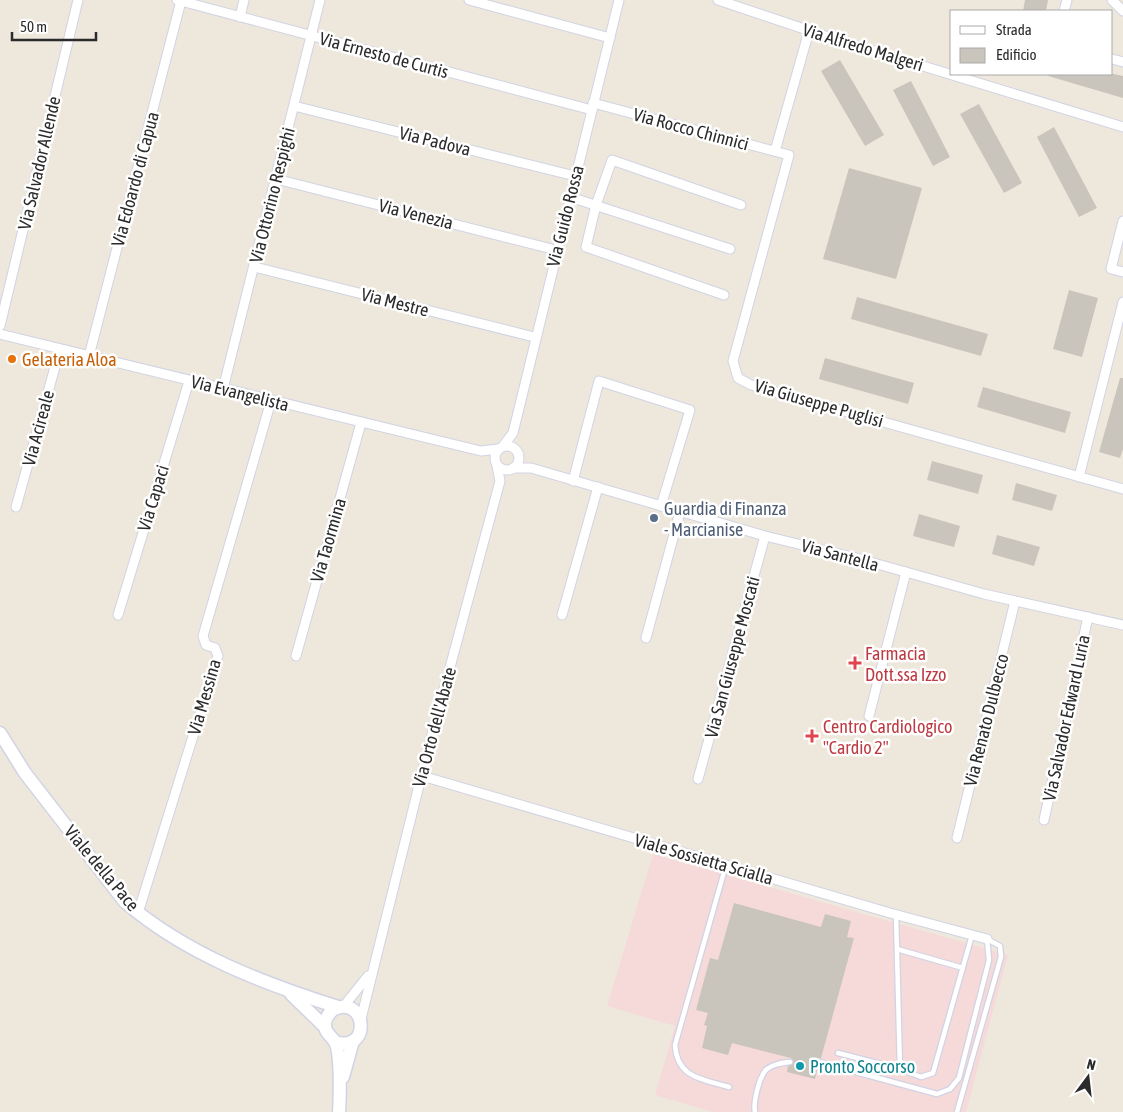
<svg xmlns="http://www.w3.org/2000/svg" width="1123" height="1112" viewBox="0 0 1123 1112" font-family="'Asap Condensed',sans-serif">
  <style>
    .medical { fill: #f5dad9 }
    .building { fill: #c9c5bc }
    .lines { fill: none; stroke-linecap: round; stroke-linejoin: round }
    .lane-casing { stroke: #d1d3e4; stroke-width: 7 }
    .street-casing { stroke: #d1d3e4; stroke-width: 11 }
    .secondary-casing { stroke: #d1d3e4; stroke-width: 15 }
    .lane { stroke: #fff; stroke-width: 4.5 }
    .street { stroke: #fff; stroke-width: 9 }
    .secondary { stroke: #fff; stroke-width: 12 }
    .food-dot { fill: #e8710a; stroke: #fff; stroke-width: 2 }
    .service-dot { fill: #5c6f8a; stroke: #fff; stroke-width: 2 }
    .health-dot { fill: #e0444e; stroke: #fff; stroke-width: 2 }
    .culture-dot { fill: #0f9aa8; stroke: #fff; stroke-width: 2 }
    .labels { text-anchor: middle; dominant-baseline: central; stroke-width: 5; stroke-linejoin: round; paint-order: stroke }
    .street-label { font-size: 18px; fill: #2b2b2b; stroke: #fff }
    .food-label { font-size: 18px; fill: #c56008; stroke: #fff; text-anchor: start }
    .service-label { font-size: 18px; fill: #4e5e75; stroke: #fff; text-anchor: start }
    .health-label { font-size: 18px; fill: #be3a42; stroke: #fff; text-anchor: start }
    .culture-label { font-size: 18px; fill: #0d838f; stroke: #fff; text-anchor: start }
  </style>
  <rect width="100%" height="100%" fill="#eee8dc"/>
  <path class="medical" d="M653,854L1008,955L966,1112H713L655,1095L675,1026L607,1006Z"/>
  <g class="building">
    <path d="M1025,0H1048L1046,11H1023Z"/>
    <path d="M840,60L884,135L865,146L821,71Z"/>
    <path d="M1049,74H1114L1123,76V98L1048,76Z"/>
    <path d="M911,81L950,157L933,166L893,90Z"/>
    <path d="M979,104L1022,183L1004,193L960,114Z"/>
    <path d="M1054,127L1097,208L1079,217L1037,137Z"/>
    <path d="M849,168L922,188L896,279L823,259Z"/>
    <path d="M1069,290L1098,298L1082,357L1053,349Z"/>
    <path d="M857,297L988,334L981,356L851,319Z"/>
    <path d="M825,358L914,383L908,404L819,379Z"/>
    <path d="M1120,378H1123V449L1120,458L1099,452Z"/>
    <path d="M983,387L1071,412L1065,433L977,407Z"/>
    <path d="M932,461L983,475L978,494L927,480Z"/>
    <path d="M1016,483L1057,495L1052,511L1012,500Z"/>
    <path d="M919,514L960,526L954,547L913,536Z"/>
    <path d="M997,535L1040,547L1034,566L992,554Z"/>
    <path d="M734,903L821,927L825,914L851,921L847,937L854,938L821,1058L815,1060L818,1066L815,1079L787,1072L788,1066L794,1063L791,1058L732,1043L728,1055L702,1048L707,1026L704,1025L708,1013L696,1010L710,958L718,960Z"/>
  </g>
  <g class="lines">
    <defs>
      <g id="lane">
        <path d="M726,865L675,1045C677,1078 702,1079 729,1087"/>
        <path d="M896,915L900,1069"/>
        <path d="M897,949L963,968"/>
        <path d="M838,1053L900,1069L921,1077L933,1073L972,935"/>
        <path d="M819,1062L937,1094L950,1089L959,1078L986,972L989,960L987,939L1000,946L1001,957L957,1112"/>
        <path d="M755,1112C753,1103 759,1076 767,1069C773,1064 782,1063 790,1062"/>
      </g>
      <g id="street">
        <path d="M177,0L592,110"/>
        <path d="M469,0L610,38"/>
        <path d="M718,0L828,37L1123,127"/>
        <path d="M1112,0L1123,11"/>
        <path d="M1064,11L1067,0"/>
        <path d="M240,17L244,0"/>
        <path d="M1112,59L1123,62"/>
        <path d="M593,103L789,155L733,361L738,378L751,385L1123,489"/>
        <path d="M294,106L575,176"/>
        <path d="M775,151L809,31"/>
        <path d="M276,179L556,250"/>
        <path d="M570,197L730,249"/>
        <path d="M1123,221L1111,269L1123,272"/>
        <path d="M255,267L534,337"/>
        <path d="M724,295L586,247L596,205L612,160L741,205"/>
        <path d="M0,326L78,0"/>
        <path d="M0,334L481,451L498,449"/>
        <path d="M89,356L181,1"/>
        <path d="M223,389L320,0"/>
        <circle cx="507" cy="458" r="12"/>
        <path d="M503,446L513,433L619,0"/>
        <path d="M513,468H531L765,536L856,558L984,594L1123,625"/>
        <path d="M1079,477L1123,302"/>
        <path d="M573,481L599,381L690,410L661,506"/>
        <path d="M16,507L60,349"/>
        <path d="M118,615L189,381"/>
        <path d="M562,615L598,487"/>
        <path d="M646,638L680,512"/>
        <path d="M296,656L361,423"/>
        <path d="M869,716L906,572"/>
        <path d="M422,776L890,913L987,939"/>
        <path d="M698,779L765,536"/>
        <path d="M1044,820L1088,617"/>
        <path d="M957,838L1015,601"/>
        <path d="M138,913L218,656L215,648L206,645L203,636L271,401"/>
        <path d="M343,1007L368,976"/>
        <path d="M361,1019L427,753L500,481L497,466"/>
      </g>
      <g id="secondary">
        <path d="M0,733L25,773L125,902C186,954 262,983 338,1007"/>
        <path d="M291,994L325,1027"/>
        <path d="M335,1042C371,1053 367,998 337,1008C330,1010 327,1016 325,1022C324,1033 330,1034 335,1042C341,1052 340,1099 339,1112"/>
        <path d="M343,1077L353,1041"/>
      </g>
    </defs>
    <use href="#lane" class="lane-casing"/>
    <use href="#street" class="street-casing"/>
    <use href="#secondary" class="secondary-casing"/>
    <use href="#lane" class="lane"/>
    <use href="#street" class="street"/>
    <use href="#secondary" class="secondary"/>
  </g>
  <circle class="food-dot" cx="12" cy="359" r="5"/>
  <circle class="service-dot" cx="654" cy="518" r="5"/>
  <g class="health-dot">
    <path d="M852.5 655.5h5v5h5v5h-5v5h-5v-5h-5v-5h5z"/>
    <path d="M809.5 728.5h5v5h5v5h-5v5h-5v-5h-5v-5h5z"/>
  </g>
  <circle class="culture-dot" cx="800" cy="1066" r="5"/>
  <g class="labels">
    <g class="street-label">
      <text transform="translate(863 47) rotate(17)">Via Alfredo Malgeri</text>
      <text transform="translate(384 55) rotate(15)">Via Ernesto de Curtis</text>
      <text transform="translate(691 129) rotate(15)">Via Rocco Chinnici</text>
      <text transform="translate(435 141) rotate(14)">Via Padova</text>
      <text transform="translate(39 163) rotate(-77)">Via Salvador Allende</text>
      <text transform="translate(135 179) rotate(-75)">Via Edoardo di Capua</text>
      <text transform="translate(272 195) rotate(-76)">Via Ottorino Respighi</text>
      <text transform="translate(416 214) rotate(14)">Via Venezia</text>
      <text transform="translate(565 216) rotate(-76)">Via Guido Rossa</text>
      <text transform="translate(395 302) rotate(14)">Via Mestre</text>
      <text transform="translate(240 393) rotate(14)">Via Evangelista</text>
      <text transform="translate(819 403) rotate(16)">Via Giuseppe Puglisi</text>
      <text transform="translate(38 428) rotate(-75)">Via Acireale</text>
      <text transform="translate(153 498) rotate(-73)">Via Capaci</text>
      <text transform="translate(328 540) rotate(-74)">Via Taormina</text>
      <text transform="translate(840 555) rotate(15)">Via Santella</text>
      <text transform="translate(732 657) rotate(-75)">Via San Giuseppe Moscati</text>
      <text transform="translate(204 697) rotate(-74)">Via Messina</text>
      <text transform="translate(1066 718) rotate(-78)">Via Salvador Edward Luria</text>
      <text transform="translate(986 720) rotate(-76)">Via Renato Dulbecco</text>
      <text transform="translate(434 727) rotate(-75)">Via Orto dell'Abate</text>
      <text transform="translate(704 859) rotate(16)">Viale Sossietta Scialla</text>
      <text transform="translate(102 868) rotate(50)">Viale della Pace</text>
    </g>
    <g class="food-label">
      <text x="22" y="359">Gelateria Aloa</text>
    </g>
    <g class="service-label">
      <text x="664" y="508">Guardia di Finanza<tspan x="664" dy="21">- Marcianise</tspan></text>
    </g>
    <g class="health-label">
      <text x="865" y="653">Farmacia<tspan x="865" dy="21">Dott.ssa Izzo</tspan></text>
      <text x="823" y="726">Centro Cardiologico<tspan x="823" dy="21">"Cardio 2"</tspan></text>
    </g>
    <g class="culture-label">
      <text x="810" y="1066">Pronto Soccorso</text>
    </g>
  </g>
  <rect x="950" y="10" width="162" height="65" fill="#ffffff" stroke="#aaaaaa"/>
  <rect x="960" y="26" width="25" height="8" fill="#ffffff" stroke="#aaaaaa"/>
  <text x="996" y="35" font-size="15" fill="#2b2b2b">Strada</text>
  <rect x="960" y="48" width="25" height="15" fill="#c9c5bc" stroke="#aaaaaa"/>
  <text x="996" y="60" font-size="15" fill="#2b2b2b">Edificio</text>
  <g transform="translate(1088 1077) rotate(15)" stroke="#ffffff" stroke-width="4" paint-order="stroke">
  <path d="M0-4L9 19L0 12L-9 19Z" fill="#2b2b2b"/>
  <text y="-8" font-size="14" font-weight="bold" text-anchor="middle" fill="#2b2b2b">N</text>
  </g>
  <path d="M12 32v8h84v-8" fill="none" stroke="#2b2b2b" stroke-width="2.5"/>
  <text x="20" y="32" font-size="15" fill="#2b2b2b" stroke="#ffffff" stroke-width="4" paint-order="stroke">50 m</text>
</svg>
